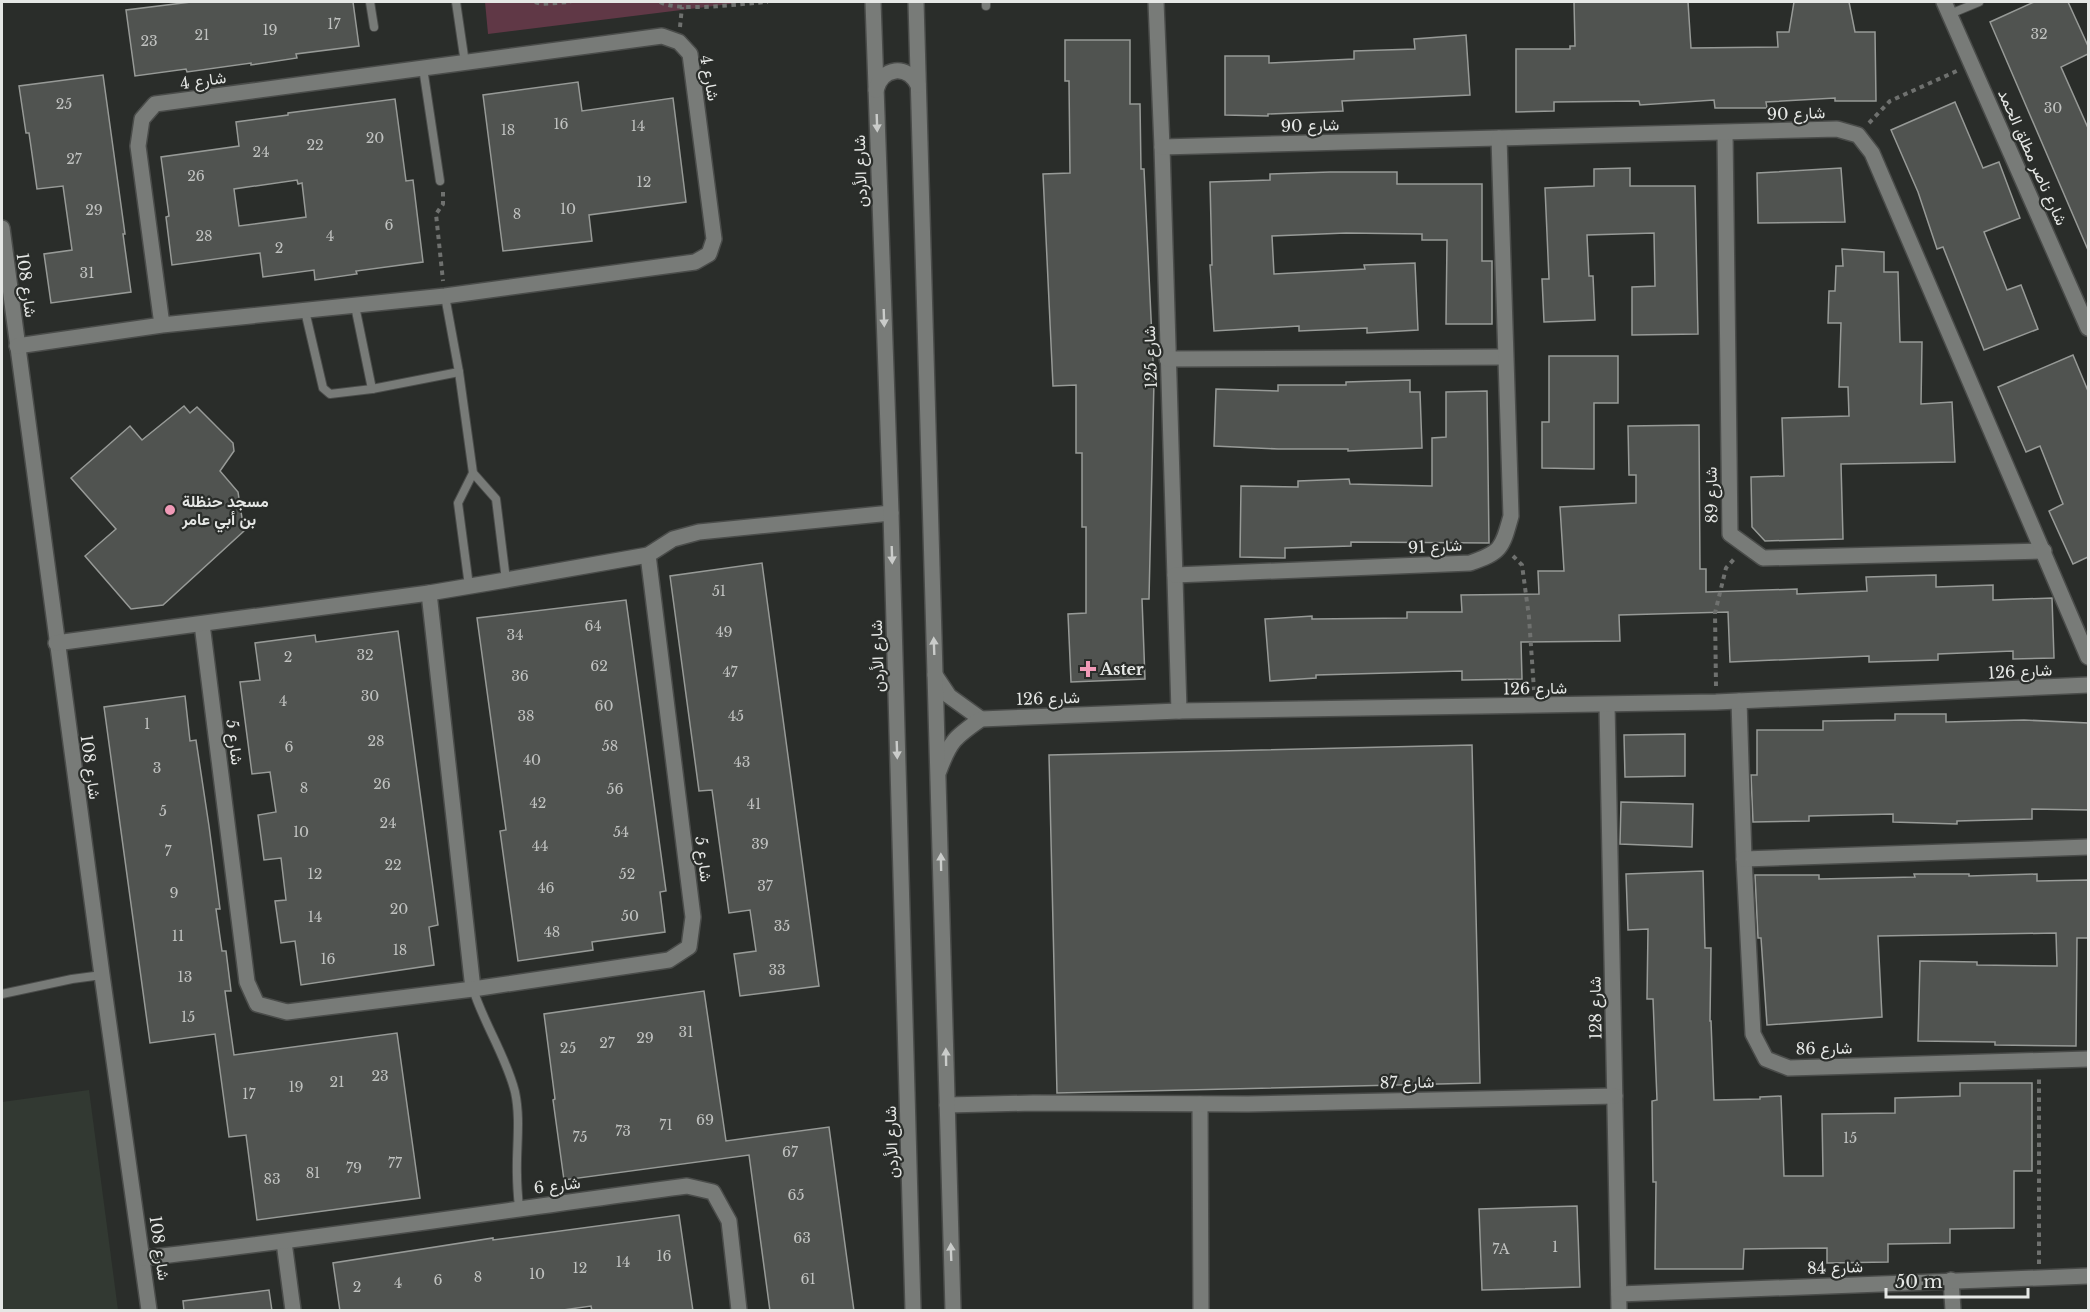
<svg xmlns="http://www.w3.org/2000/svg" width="2090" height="1312" viewBox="0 0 2090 1312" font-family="'Libre Baskerville',Vazirmatn,serif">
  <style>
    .built { fill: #323932 }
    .green { fill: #603846 }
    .building { fill: #505350; stroke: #979a97; stroke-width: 1.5; fill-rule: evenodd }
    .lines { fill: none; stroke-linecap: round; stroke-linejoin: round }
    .lane-casing { stroke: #4a4c4a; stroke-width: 10 }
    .street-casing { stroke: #4a4c4a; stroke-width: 18 }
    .secondary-casing { stroke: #4a4c4a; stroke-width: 18 }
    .path { stroke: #6f716f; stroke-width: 4; stroke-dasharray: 4.5 4.5; stroke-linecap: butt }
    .lane { stroke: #787b78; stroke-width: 8 }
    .street { stroke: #787b78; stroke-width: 15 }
    .secondary { stroke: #787b78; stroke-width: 15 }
    .oneway { fill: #caccca }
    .poi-dot { fill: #f09ab7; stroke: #2a2d2a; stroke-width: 2 }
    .labels { text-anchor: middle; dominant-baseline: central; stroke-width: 4.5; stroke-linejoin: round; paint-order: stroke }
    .number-label { font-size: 14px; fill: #c0c2c0 }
    .street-label { font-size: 16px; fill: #e5e7e5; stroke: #2a2d2a }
    .poi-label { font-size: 16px; font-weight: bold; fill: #e5e7e5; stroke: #2a2d2a; text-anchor: start }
  </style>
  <rect width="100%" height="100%" fill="#2a2d2a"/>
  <path class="built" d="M89,1090L118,1310H2V1102Z"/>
  <path class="green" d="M485,2H746L488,34Z"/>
  <g class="building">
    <path d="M191,2H353L359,46L296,54L297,58L251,65V63L187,72L186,69L135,76L126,10Z"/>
    <path d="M1574,2H1688L1691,48L1778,47L1777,32H1789L1794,2H1849L1855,32H1875L1876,101H1835V98L1766,102L1767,108H1715L1714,100L1640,105L1639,101L1554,102V111L1516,112V49H1570V46H1575Z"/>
    <path d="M2034,2H2068L2088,46V54L2061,67L2088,128V250L1990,22Z"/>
    <path d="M1466,35L1470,95L1342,101L1343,111L1268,114V116L1225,115V56H1269V63L1354,59V51L1415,49L1414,39Z"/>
    <path d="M1065,40H1130V104H1140L1141,169H1144L1154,381L1149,599H1142L1145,679L1071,682L1068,614L1086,613V527H1082V453H1076V385L1053,386L1043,174L1070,173L1069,81H1065Z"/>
    <path d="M103,75L125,234H123L131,292L51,303L44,254L72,250L63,186L37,189L29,133H26L19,86Z"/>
    <path d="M578,82L582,111L673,98L686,202L589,215L592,241L503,251L483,95Z"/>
    <path d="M395,99L406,181L413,180L423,262L356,271L357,274L315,280L314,270L263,277L260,253L172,265L166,217L169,216L161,157L239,146L236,122L288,115V113ZM297,180L298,184L302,183L306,217L239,226L234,189Z"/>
    <path d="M1955,102L1983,168L1999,162L2020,218L1984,232L2007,290L2021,285L2038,329L1984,350L1943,247L1937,249L1918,192L1891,130Z"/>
    <path d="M1630,168V186H1695L1698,334L1632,335V287L1655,286L1654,233L1587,235L1589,276H1593L1595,320L1544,322L1542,279H1549L1545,188L1594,186V169Z"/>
    <path d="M1841,168L1845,222L1758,223L1757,173Z"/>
    <path d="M1330,172H1397V184H1482V261H1492V324H1446L1447,240H1422V234L1346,233L1272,236L1274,274L1365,269L1364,265L1415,263L1418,330L1367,333V328L1299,331V326L1214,331L1210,265H1212L1210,182L1270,180V174Z"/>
    <path d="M1842,249L1884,252V272H1898L1900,342H1922L1921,404L1952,402L1955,462L1841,464L1843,539L1765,541L1752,527L1751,477L1784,476L1782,418L1849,416L1848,387H1839L1841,323H1828L1829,291H1835L1836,266H1843Z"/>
    <path d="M2073,355L2088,391V557L2073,564L2049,511L2063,504L2040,446L2026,452L1998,387Z"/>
    <path d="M1549,356H1618V403H1594V469L1542,468V422H1549Z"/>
    <path d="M1410,380V392H1420L1422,448L1348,451V449H1278L1214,446L1216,389L1278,391V385H1346V382Z"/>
    <path d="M1487,391L1489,543L1351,542V546L1285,548V558L1240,557L1241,486L1298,487V481L1349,479L1350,484L1432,486V438L1446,437V392Z"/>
    <path d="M184,406L190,413L197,407L233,443L234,451L220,471L238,492L244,531L163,605L131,609L85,556L116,529L71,478L130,426L142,440Z"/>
    <path d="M1699,425L1700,569H1706V592L1797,589V594L1867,591L1866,577L1936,575V587L1993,585V600L2052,598L2054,658L2013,659V651L1938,654V660L1869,662V656L1730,662L1728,612L1619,615L1620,641L1521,642L1522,679L1462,680V671L1316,675V678L1270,681L1265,619L1312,616V619L1407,618V612H1462L1461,595L1539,594L1538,571H1564L1560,507L1636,503V475H1629L1628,426Z"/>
    <path d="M762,563L819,986L740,996L734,954L756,951L750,910L729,913L712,790L699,791L670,576Z"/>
    <path d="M626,600L666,891L660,892L665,932L592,942L593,950L518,961L500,831L506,830L477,618Z"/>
    <path d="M398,631L438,925L429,927L434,965L301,985L295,941L281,943L275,901L286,900L281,858L264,860L258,815L276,812L270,772L252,774L240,682L260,680L255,643L315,635L316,642Z"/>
    <path d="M185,696L190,741L196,740L209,826L220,909H216L222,951H226L231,991H225L234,1055L397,1033L420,1198L257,1220L246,1135L229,1137L215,1034L150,1043L104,707Z"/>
    <path d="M1895,714H1946V722L2024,720L2088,723V810L2032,809V819L1957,821V824L1893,822V814L1809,816V821L1753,822L1751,775H1757V730H1823V721L1895,720Z"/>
    <path d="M1685,734V776L1625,777L1624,735Z"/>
    <path d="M1472,745L1480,1083L1057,1093L1049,755Z"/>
    <path d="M1621,802L1693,804L1692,847L1620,844Z"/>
    <path d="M1703,871L1705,948H1711L1710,1021H1711L1714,1100L1760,1099V1097L1781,1096L1784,1176H1823L1822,1114L1895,1113V1098L1960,1096V1083H2032V1171H2014V1228L1950,1229V1243L1888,1244V1262L1827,1263V1248L1744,1249L1743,1269H1655L1656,1182H1653L1652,1101L1657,1100L1653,999H1647L1648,929L1628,930L1626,874Z"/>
    <path d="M1914,874H1969V876L2037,874V881L2088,880V938H2077L2076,1046L1995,1045V1042L1918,1041L1920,961L1977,962V965L2057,966L2056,933L1878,936L1882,1017L1767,1025L1761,938H1758L1755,875H1819V879L1915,877Z"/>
    <path d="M704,991L726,1141L829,1127L854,1311H770L749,1155L564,1180L553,1100L555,1099L544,1014Z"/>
    <path d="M1577,1206L1580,1287L1482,1290L1479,1209Z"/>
    <path d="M679,1215L693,1311H592L591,1306L556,1311H340L333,1263L493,1238V1240Z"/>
    <path d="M269,1290L272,1311H184L183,1301Z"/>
  </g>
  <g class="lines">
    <defs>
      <g id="lane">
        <path d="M370,2L374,27"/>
        <path d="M456,2L465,63"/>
        <path d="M986,2V6"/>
        <path d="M1950,14L1979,2"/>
        <path d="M423,68L440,181"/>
        <path d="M445,296L459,372L473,473L496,499L506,580"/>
        <path d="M355,306L372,389"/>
        <path d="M305,311L323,388L330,394L372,389L459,372"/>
        <path d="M469,586L458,503L473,473"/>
        <path d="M473,989C484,1024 506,1056 515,1092C521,1120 516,1148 517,1175C517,1186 518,1197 519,1208"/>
        <path d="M2,994L72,979L102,975"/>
      </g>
      <g id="street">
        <path d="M1156,2L1162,147L1179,711"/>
        <path d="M1725,133L1730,534L1763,558L2044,551"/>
        <path d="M1162,147L1837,129L1858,135L1872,153L2088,657"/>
        <path d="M2,228L102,975L149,1310"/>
        <path d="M17,346L162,325L445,296L695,262L709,254L714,239L690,54L679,42L662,36L155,104L142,119L138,146L162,325"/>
        <path d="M1167,359L1505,357"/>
        <path d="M1175,575L1470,563C1502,552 1502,548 1511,516L1499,138"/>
        <path d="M429,593L473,989"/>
        <path d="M202,624L247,982L257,1004L287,1012L473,989L669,960L689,947L693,917L648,555"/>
        <path d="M56,643L429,593L506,580L648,555L673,539L699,532L891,513"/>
        <path d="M935,675L949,696L981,719"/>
        <path d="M1739,701L1744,859L1753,1034L1766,1059L1789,1068L2088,1059"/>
        <path d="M1607,705L1619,1310"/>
        <path d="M939,771C950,741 955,737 981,719L1179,711L1716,702L2088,685"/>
        <path d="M1744,859L2088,847"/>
        <path d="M1200,1104L1201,1310"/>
        <path d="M947,1105L1033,1103L1248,1104L1615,1096"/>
        <path d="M284,1242L293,1310"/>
        <path d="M143,1258C325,1238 506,1210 687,1186L713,1192L729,1221L739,1310"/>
        <path d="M1951,1280L1953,1310"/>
        <path d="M1619,1294L2088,1276"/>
      </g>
      <g id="secondary">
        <path d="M873,2L891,513L913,1310"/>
        <path d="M916,2L953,1310"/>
        <path d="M1944,2L2088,328"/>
        <path d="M876,90C882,67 907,64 918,85"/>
      </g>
    </defs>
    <use href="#lane" class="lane-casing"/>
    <use href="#street" class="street-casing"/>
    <use href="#secondary" class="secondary-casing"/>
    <g class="path">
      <path d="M535,2L541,4L571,2"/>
      <path d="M660,2C680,13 743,3 768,2"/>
      <path d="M680,27L682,7"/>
      <path d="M1869,123L1890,101L1959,70"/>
      <path d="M443,192V204L436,214L443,281"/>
      <path d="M1513,556L1522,565L1529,617L1534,690"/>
      <path d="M1716,686L1715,613L1726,568L1735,558"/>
      <path d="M2039,1264V1077"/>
    </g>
    <use href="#lane" class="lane"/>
    <use href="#street" class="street"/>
    <use href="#secondary" class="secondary"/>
  </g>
  <defs><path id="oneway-solid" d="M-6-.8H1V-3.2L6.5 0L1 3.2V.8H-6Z" transform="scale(1.5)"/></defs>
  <g class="oneway">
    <use href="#oneway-solid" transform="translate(877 123) rotate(88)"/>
    <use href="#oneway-solid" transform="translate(884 318) rotate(88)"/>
    <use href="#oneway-solid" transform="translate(892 555) rotate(88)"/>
    <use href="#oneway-solid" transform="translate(934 646) rotate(-92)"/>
    <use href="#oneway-solid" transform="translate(897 750) rotate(88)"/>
    <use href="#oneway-solid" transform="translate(941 862) rotate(-91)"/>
    <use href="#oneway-solid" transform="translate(946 1057) rotate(-91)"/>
    <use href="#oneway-solid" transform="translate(951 1252) rotate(-92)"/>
  </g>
  <g class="poi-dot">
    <circle cx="170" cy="510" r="6"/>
    <path d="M1085 660h6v6h6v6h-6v6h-6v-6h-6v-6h6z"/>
  </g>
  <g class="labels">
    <g class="number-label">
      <text x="334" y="24">17</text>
      <text x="270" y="30">19</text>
      <text x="2039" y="34">32</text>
      <text x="202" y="35">21</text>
      <text x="149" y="41">23</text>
      <text x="64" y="104">25</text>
      <text x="2053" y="108">30</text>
      <text x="561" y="124">16</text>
      <text x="638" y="126">14</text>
      <text x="508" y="130">18</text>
      <text x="375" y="138">20</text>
      <text x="315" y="145">22</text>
      <text x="261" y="152">24</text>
      <text x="74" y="159">27</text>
      <text x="196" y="176">26</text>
      <text x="644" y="182">12</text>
      <text x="568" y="209">10</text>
      <text x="94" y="210">29</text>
      <text x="517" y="214">8</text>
      <text x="389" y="225">6</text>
      <text x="204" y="236">28</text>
      <text x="330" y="236">4</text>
      <text x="279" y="248">2</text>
      <text x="87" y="273">31</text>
      <text x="719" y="591">51</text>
      <text x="593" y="626">64</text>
      <text x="724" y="632">49</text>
      <text x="515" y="635">34</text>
      <text x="365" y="655">32</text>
      <text x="288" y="657">2</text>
      <text x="599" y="666">62</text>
      <text x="730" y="672">47</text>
      <text x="520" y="676">36</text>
      <text x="370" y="696">30</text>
      <text x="283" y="701">4</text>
      <text x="604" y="706">60</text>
      <text x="526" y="716">38</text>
      <text x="736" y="716">45</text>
      <text x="147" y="724">1</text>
      <text x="376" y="741">28</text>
      <text x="610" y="746">58</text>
      <text x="289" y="747">6</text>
      <text x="532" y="760">40</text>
      <text x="742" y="762">43</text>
      <text x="157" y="768">3</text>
      <text x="382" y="784">26</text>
      <text x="304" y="788">8</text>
      <text x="615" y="789">56</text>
      <text x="538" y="803">42</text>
      <text x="754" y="804">41</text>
      <text x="163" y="811">5</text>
      <text x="388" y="823">24</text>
      <text x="301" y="832">10</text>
      <text x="621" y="832">54</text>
      <text x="760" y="844">39</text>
      <text x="540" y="846">44</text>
      <text x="168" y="851">7</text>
      <text x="393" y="865">22</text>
      <text x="315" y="874">12</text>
      <text x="627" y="874">52</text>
      <text x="765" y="886">37</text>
      <text x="546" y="888">46</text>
      <text x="174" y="893">9</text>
      <text x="399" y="909">20</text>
      <text x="630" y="916">50</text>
      <text x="315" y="917">14</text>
      <text x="782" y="926">35</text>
      <text x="552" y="932">48</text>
      <text x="178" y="936">11</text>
      <text x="400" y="950">18</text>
      <text x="328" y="959">16</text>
      <text x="777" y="970">33</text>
      <text x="185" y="977">13</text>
      <text x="188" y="1017">15</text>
      <text x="686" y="1032">31</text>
      <text x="645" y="1038">29</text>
      <text x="607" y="1043">27</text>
      <text x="568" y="1048">25</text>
      <text x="380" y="1076">23</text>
      <text x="337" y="1082">21</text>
      <text x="296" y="1087">19</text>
      <text x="249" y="1094">17</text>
      <text x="705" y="1120">69</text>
      <text x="666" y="1125">71</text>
      <text x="623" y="1131">73</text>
      <text x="580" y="1137">75</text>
      <text x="1850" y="1138">15</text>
      <text x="790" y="1152">67</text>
      <text x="395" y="1163">77</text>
      <text x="354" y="1168">79</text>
      <text x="313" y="1173">81</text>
      <text x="272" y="1179">83</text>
      <text x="796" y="1195">65</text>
      <text x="802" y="1238">63</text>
      <text x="1555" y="1247">1</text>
      <text x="1501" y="1249">7A</text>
      <text x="664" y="1256">16</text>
      <text x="623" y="1262">14</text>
      <text x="580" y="1268">12</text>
      <text x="537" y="1274">10</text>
      <text x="478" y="1277">8</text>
      <text x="808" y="1279">61</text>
      <text x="438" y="1280">6</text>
      <text x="398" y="1283">4</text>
      <text x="357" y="1287">2</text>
    </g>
    <g class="street-label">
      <text transform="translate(710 78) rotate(80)">شارع 4</text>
      <text transform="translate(203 80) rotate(-8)">شارع 4</text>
      <text transform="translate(1796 113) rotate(-2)">شارع 90</text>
      <text transform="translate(1310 125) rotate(-2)">شارع 90</text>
      <text transform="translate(2033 157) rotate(66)">شارع ناصر مطلق الحمد</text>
      <text transform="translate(860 171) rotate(-92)">شارع الأردن</text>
      <text transform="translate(27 285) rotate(82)">شارع 108</text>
      <text transform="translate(1150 357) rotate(-92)">شارع 125</text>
      <text transform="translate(1711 495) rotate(-91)">شارع 89</text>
      <text transform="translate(1435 546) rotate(-3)">شارع 91</text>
      <text transform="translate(877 656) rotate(-92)">شارع الأردن</text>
      <text transform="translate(2020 671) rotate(-3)">شارع 126</text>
      <text transform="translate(1535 688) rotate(-1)">شارع 126</text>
      <text transform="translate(1048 698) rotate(-2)">شارع 126</text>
      <text transform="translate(235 742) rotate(83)">شارع 5</text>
      <text transform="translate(91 767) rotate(82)">شارع 108</text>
      <text transform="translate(704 859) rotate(83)">شارع 5</text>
      <text transform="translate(1595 1008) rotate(-91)">شارع 128</text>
      <text transform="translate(1824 1048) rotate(-1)">شارع 86</text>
      <text transform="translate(1407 1082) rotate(-1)">شارع 87</text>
      <text transform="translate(891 1142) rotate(-92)">شارع الأردن</text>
      <text transform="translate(557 1185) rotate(-7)">شارع 6</text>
      <text transform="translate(160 1248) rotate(82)">شارع 108</text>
      <text transform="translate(1835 1267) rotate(-2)">شارع 84</text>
    </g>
    <g class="poi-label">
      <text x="182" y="501">مسجد حنظلة<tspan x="182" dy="18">بن أبي عامر</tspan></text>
      <text x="1100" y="669">Aster</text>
    </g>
  </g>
  <rect width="2090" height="1312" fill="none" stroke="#e5e7e5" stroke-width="6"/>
  <path d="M1886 1288v9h142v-9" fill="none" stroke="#e5e7e5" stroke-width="3"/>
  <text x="1895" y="1288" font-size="18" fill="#e5e7e5" stroke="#2a2d2a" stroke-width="4.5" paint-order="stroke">50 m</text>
</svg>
